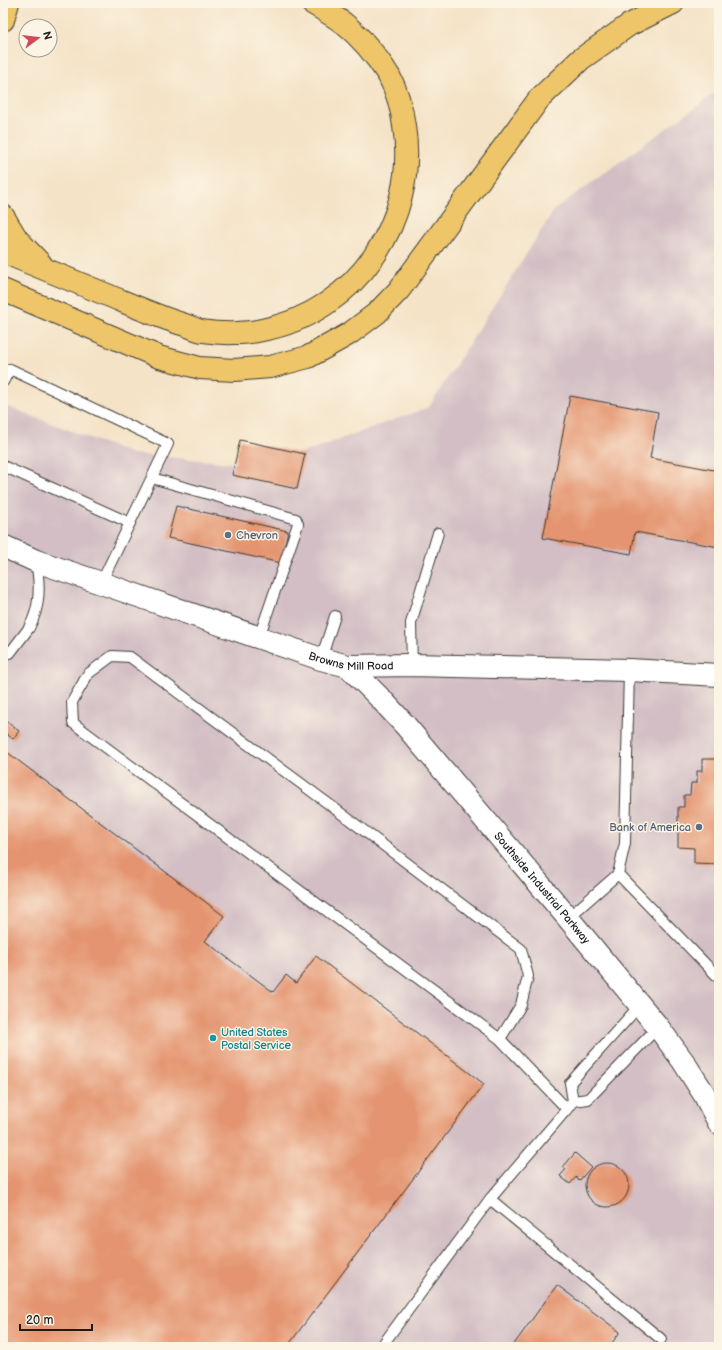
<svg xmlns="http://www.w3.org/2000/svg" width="722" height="1350" viewBox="0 0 722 1350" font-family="'Balsamiq Sans',sans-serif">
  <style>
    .industrial { fill: #d2bec4 }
    .building { fill: #e4946f }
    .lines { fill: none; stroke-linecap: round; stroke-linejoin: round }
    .service-casing { stroke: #3c3a36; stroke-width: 12 }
    .tertiary-casing { stroke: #3c3a36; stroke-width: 24 }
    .primary-casing { stroke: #3c3a36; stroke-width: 24 }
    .motorway-casing { stroke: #3c3a36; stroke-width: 24 }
    .service { stroke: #fff; stroke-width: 10 }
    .tertiary { stroke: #fff; stroke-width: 22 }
    .primary { stroke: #eec569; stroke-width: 22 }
    .motorway { stroke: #eec569; stroke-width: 22 }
    .service-dot { fill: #5c6f8a; stroke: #fcf5e5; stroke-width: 1.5 }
    .culture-dot { fill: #0f9aa8; stroke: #fcf5e5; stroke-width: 1.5 }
    .labels { text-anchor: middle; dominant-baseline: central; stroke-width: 3; stroke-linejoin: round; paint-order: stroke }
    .service-label { font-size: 11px; fill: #4e5e75; stroke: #fcf5e5; text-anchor: start }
    .street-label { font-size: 11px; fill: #1c1c1c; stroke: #fcf5e5 }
    .culture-label { font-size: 11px; fill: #0d838f; stroke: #fcf5e5; text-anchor: start }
  </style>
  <rect width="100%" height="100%" fill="#fcf5e5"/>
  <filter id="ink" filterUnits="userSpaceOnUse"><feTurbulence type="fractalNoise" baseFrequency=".025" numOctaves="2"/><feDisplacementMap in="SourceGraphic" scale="8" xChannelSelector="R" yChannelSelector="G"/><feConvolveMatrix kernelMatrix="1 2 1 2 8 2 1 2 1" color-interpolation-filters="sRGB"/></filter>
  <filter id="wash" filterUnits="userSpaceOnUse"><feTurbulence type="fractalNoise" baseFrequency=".012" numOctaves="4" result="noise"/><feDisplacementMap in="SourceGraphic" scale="16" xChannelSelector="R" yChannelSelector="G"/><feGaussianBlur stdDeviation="0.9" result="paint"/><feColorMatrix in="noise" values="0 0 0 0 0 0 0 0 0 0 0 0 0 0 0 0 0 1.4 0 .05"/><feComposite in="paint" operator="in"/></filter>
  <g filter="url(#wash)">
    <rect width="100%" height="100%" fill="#f4e3c7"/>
    <path class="industrial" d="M719,90V1347H3V405L132,454L266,466L429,407L555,209Z"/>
    <g id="blocks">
      <g class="building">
        <path d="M570,396L658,412L650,458L719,471V547L635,532L631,554L543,538Z"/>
        <path d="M240,440L305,454L297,489L232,475Z"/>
        <path d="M176,506L288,531L281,563L168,538Z"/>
        <path d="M3,719L19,731L13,739L5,733L3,736Z"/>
        <path d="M3,749L224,916L205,941L273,992L286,975L296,983L316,956L484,1084L287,1347H3Z"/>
        <path d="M702,759H719V864L694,863V848L678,847V807H684V795H690L691,783H697V771H702Z"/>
        <path d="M575,1153L591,1167L579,1181L576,1177L570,1184L560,1176L566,1169L563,1167Z"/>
        <circle cx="607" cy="1185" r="22"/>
        <path d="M557,1285L620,1332L609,1347H512Z"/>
      </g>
    </g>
  </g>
  <g filter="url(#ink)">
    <use href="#blocks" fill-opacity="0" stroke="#3c3a36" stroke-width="1"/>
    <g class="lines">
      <defs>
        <g id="service">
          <path d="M3,382L10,369L168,444L101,583"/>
          <path d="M3,466L130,523"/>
          <path d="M152,478L296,519L298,524L259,637"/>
          <path d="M10,653C16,645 23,636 29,628C41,606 40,584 36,561"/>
          <path d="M321,659L335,616"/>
          <path d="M412,665L411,623L438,533"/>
          <path d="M629,670L625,843L618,874L719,978"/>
          <path d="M568,918L618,874"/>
          <path d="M573,1101L570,1083L640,1005"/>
          <path d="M567,1109L573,1101L588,1099L658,1027"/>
          <path d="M490,1199L661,1339"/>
          <path d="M381,1347L490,1199L567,1109L500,1039L73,723L72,702L88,674L112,656L130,657L326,802L521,949L528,976L521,1005L500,1039"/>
        </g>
        <g id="tertiary">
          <path id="s1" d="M3,546L36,561L101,583L321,659L348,666L412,665L629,670L719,675"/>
          <path id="s2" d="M348,666L381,699L405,725L568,918L658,1027L683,1061L704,1094L719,1123"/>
        </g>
        <path id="primary" d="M3,20L8,3"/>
        <g id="motorway">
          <path d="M3,216L17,239L41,264"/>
          <path d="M3,252C37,266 71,280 105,294C132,305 158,317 185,325C191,327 196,330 202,331C220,334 245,334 262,330C356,312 419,220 404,126C402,110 397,91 389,76C376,55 361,37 342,22C332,15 322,9 312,3"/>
          <path d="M3,290L159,357L200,368L234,370L270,367L308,357L349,334L377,313L399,290L539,99L581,59L629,25L673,3"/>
        </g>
      </defs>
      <use href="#service" class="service-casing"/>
      <use href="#tertiary" class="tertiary-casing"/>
      <use href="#primary" class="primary-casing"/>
      <use href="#motorway" class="motorway-casing"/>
      <use href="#service" class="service"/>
      <use href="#tertiary" class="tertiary"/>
      <use href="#primary" class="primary"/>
      <use href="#motorway" class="motorway"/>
    </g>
  </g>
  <g class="service-dot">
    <circle cx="228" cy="535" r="4"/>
    <circle cx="699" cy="827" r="4"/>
  </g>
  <circle class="culture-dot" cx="213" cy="1038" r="4"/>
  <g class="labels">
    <g class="service-label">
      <text x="236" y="535">Chevron</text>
      <text x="691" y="827" text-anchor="end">Bank of America</text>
    </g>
    <g class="street-label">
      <text stroke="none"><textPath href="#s1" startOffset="368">Browns Mill Road</textPath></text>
      <text stroke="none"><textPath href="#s2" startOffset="295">Southside Industrial Parkway</textPath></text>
    </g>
    <g class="culture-label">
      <text x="221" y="1032">United States<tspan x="221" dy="13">Postal Service</tspan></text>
    </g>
  </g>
  <rect width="722" height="1350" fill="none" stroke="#fcf5e5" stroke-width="16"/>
  <g transform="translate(38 38) rotate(75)"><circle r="19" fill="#fcf5e5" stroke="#a29e95"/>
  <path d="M0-3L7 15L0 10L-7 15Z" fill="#d1495b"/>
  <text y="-6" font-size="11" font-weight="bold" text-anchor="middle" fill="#1c1c1c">N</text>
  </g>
  <path d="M20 1324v6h72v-6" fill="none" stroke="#1c1c1c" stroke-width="2"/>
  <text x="26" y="1324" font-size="12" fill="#1c1c1c" stroke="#fcf5e5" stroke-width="3" paint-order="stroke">20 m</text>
</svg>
